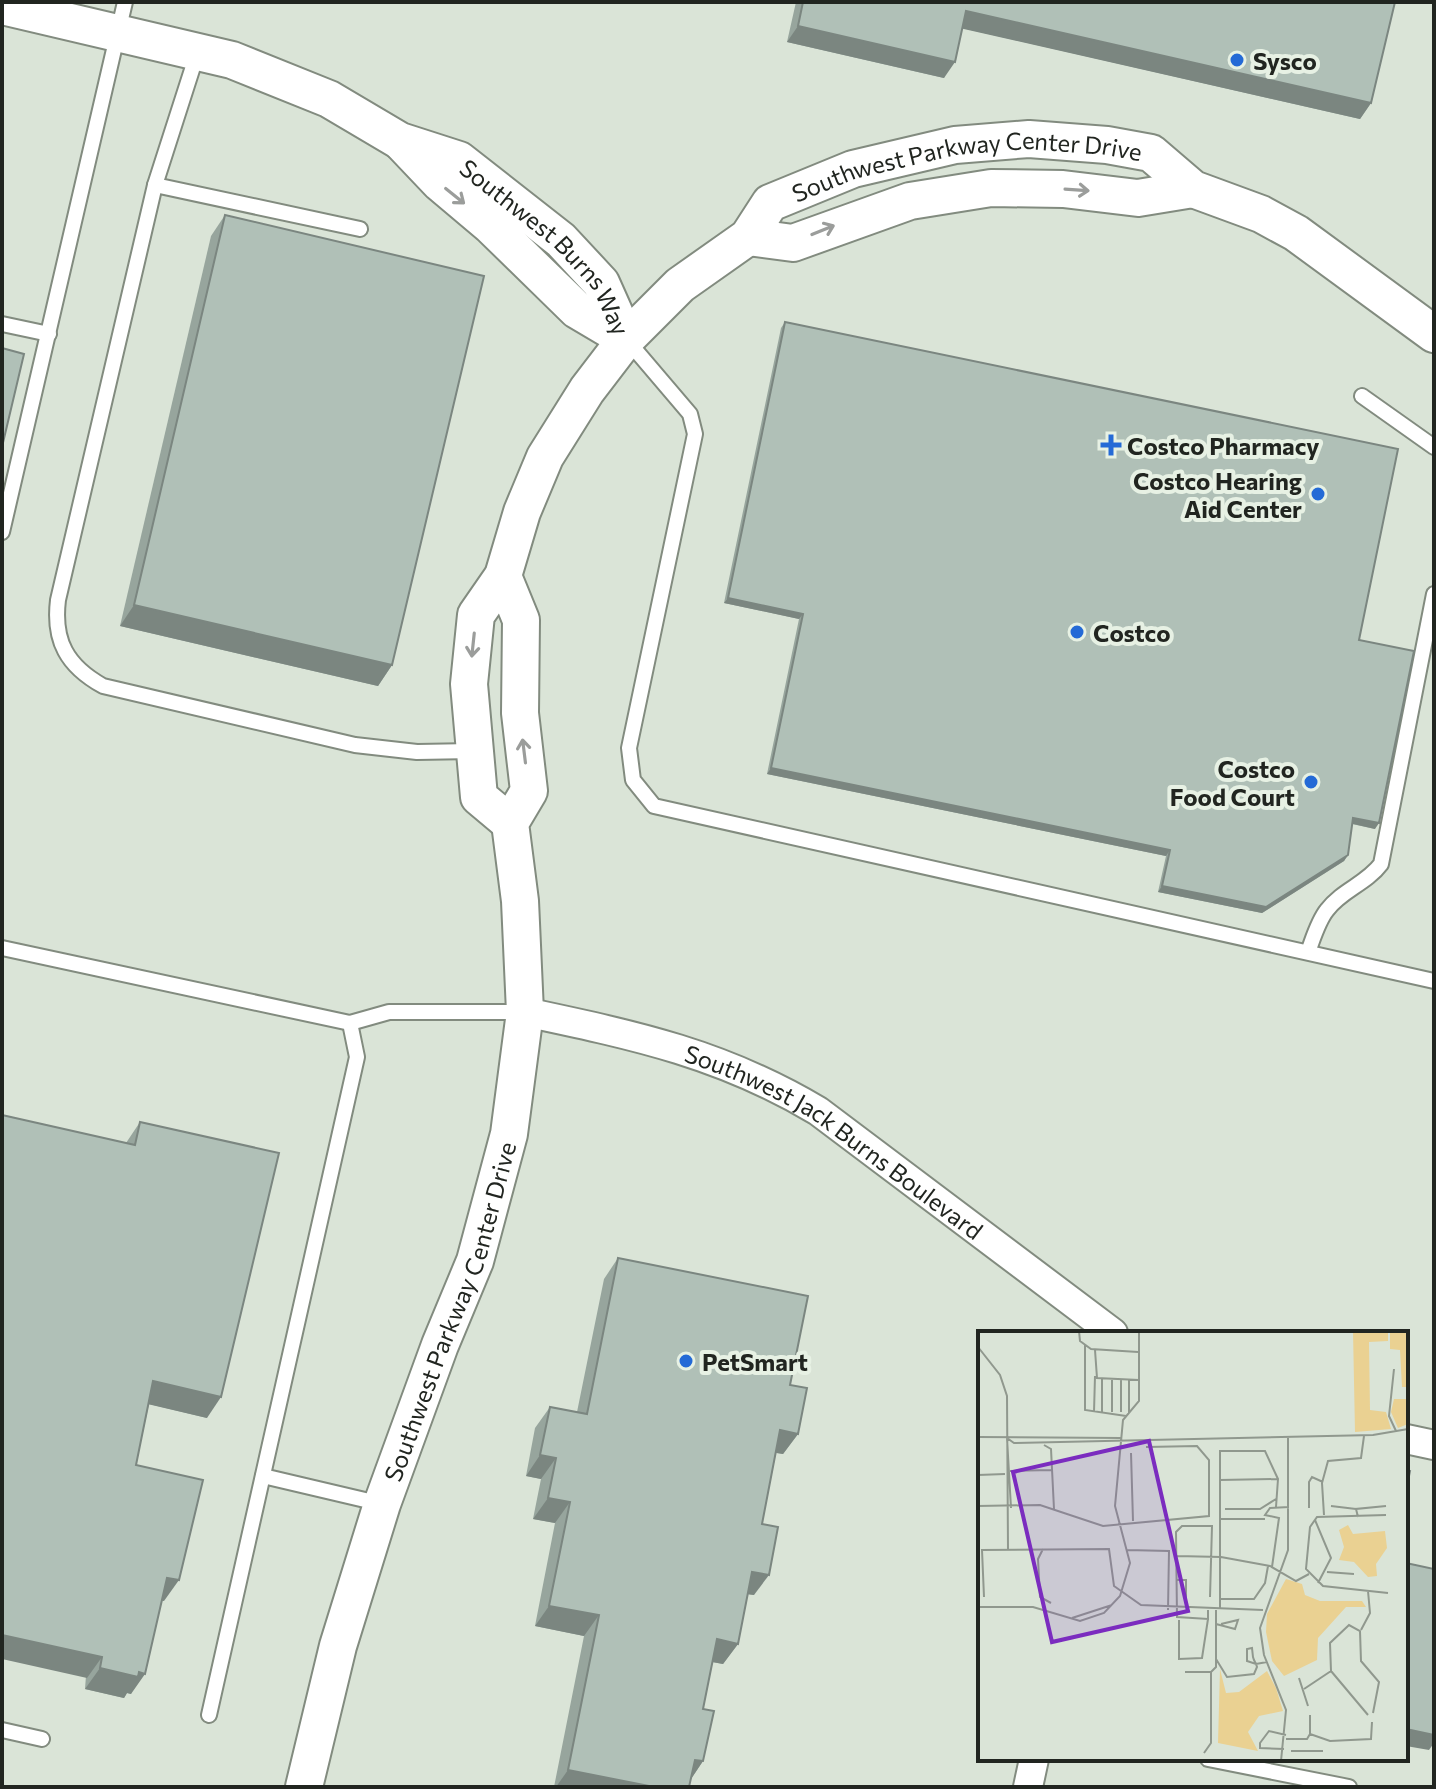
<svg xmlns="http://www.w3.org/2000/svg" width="1436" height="1789" viewBox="0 0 1436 1789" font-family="Commissioner,sans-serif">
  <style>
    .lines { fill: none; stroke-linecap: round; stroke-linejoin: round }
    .service-casing { stroke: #828b7f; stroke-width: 18 }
    .minor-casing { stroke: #828b7f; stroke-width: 32 }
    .tertiary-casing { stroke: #828b7f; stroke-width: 40 }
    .service { stroke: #fff; stroke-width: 14 }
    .minor { stroke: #fff; stroke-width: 28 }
    .tertiary { stroke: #fff; stroke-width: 36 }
    .wall { fill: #97a59d }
    .shaded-wall { fill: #7b8680 }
    .building { fill: #b0c0b7; stroke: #7b8680; stroke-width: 2 }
    .oneway { stroke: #9b9d9b }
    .poi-dot { fill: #246ad6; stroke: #e7f1e4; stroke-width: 3 }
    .labels { text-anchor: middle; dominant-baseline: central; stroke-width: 8; stroke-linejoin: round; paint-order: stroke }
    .poi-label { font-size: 24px; font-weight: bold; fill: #212520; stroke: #e7f1e4; text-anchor: start }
    .street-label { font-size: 24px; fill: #212520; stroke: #e7f1e4 }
    .inset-road { fill: none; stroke: #90988e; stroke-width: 2 }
    .view { fill: #7b2cbf; fill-opacity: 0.15; stroke: #7b2cbf; stroke-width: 4 }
    .inset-edge { fill: none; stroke: #212520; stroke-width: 4 }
  </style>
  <rect width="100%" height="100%" fill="#dae4d7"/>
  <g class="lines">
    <defs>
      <g id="service">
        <path d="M198,51L155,185L58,600C53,641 67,666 103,686L355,745L417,752L473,751"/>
        <path d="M155,185L360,229"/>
        <path d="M2,324L49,334"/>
        <path d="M627,340L690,414L695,434L629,748L633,780L654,806L1434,981"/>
        <path d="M1362,396L1434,447"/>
        <path d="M2,532L125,2"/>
        <path d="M2,948L350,1023L389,1012H524"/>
        <path d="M1308,952C1313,939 1318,921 1327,910C1342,890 1366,884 1381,864L1434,594"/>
        <path d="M263,1476L382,1504"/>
        <path d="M209,1715L357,1057L350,1023"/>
        <path d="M2,1730L42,1739"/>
        <path d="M1208,1759L1349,1787"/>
      </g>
      <g id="minor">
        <path id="s1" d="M525,1012C633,1035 721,1053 818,1111L1113,1333"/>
        <path d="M1406,1439L1434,1445"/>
        <path d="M1028,1787L1034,1759"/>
      </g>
      <g id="tertiary">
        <path id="s2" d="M2,6L232,60L329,99L400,141L459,160L561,240L601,283L626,339"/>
        <path d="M402,143L440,183L491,226L577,310L626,339"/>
        <path d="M748,237L793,243L910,201L991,188L1063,189L1138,198L1193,189"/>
        <path id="s3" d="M510,823L479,797L469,684L476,615L503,576L522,512L545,457L587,390L626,339L680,285L748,237L770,203L853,169L955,145L1029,139L1107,145L1151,153L1193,189L1261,214L1296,233L1434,334"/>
        <path id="s4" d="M304,1787L338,1646L382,1504L440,1345L475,1261L509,1134L525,1012L520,901L510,823L529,791L520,713L521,620L503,576"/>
      </g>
    </defs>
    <use href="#service" class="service-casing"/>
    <use href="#minor" class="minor-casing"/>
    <use href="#tertiary" class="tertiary-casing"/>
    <use href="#service" class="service"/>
    <use href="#minor" class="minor"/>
    <use href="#tertiary" class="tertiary"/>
  </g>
  <g class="wall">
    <path d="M796,2H1395L1371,103L1360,119L962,28L944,78L787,42Z"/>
    <path d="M225,215L392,665L378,686L120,626L211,236Z"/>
    <path d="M785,322L1359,640L1375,829L1352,824L1348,855L1344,861L1262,913L1158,892L1166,856L767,774L799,619L724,603L781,328Z"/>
    <path d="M140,1122L207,1418L149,1404L136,1465L164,1601L162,1600L131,1694L127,1693L124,1698L85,1689L126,1143Z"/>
    <path d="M618,1258L790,1385L798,1434L783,1454L776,1453L762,1524L754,1595L748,1594L738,1644L723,1664L712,1662L703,1709V1761L691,1779L689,1787H554L584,1636L535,1626L555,1523L533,1519L541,1479L526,1476L535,1428L550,1407L577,1412L604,1279Z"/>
  </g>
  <g class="shaded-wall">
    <path d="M966,11L1371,103L1360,119L955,27Z"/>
    <path d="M798,26L955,62L944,78L787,42Z"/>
    <path d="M728,598L803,614L799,619L724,603Z"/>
    <path d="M134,605L392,665L378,686L120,626Z"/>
    <path d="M771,768L1170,850L1166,856L767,774Z"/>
    <path d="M1353,818L1379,823L1375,829L1349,823Z"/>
    <path d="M1348,855L1344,861L1262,913L1158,892L1162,886Z"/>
    <path d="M153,1381L221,1397L207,1418L139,1402Z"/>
    <path d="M780,1430L798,1434L783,1454L766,1451Z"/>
    <path d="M540,1455L556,1458L541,1479L526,1476Z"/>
    <path d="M548,1498L570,1502L555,1523L533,1519Z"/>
    <path d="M752,1572L769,1575L754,1595L738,1593Z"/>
    <path d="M167,1578L179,1580L164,1601L153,1599Z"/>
    <path d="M549,1606L599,1615L584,1636L535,1626Z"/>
    <path d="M2,1635L102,1657L87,1678L2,1659Z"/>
    <path d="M717,1639L738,1644L723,1664L702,1660Z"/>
    <path d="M100,1668L139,1672L145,1674L131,1694L127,1693L124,1698L85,1689Z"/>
    <path d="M1406,1729L1434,1735V1743L1429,1750L1406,1746Z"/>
    <path d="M695,1760L703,1761L689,1782Z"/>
    <path d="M568,1770L654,1787H556Z"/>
  </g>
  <g class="building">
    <path d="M803,2H1395L1371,103L966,11L955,62L798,26Z"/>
    <path d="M225,215L484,276L392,665L134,605Z"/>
    <path d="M785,322L1398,449L1359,640L1414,651L1379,823L1353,818L1348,855L1266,907L1162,886L1170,850L771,768L803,614L728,598Z"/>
    <path d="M2,348L24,354L2,447Z"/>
    <path d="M2,1115L135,1145L140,1122L279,1153L221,1397L153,1381L136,1465L203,1480L179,1580L167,1578L145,1674L139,1672L138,1677L100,1668L102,1657L2,1635Z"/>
    <path d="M618,1258L808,1296L790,1385L807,1388L798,1434L780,1430L762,1524L778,1527L769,1575L752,1572L738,1644L717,1639L703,1709L714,1711L703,1761L695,1760L689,1787H654L568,1770L599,1615L549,1606L570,1502L548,1498L556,1458L540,1455L550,1407L587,1414Z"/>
    <path d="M1406,1470L1410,1471L1406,1491Z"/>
    <path d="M1406,1563L1434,1569V1735L1406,1729Z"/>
  </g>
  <defs><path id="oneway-shaft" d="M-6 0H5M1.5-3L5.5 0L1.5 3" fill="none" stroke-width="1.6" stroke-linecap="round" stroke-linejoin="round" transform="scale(2)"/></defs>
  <g class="oneway">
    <use href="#oneway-shaft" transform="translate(1077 190) rotate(4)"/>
    <use href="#oneway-shaft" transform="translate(455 196) rotate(39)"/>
    <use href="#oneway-shaft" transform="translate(823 230) rotate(-22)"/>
    <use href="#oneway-shaft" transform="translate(473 645) rotate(96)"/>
    <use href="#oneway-shaft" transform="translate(524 751) rotate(-97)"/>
  </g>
  <g class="poi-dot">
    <circle cx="1237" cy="60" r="8"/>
    <path d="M1107 433h8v8h8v8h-8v8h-8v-8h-8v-8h8z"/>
    <circle cx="1318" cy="494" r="8"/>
    <circle cx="1077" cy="632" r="8"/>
    <circle cx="1311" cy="782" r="8"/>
    <circle cx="686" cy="1361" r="8"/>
  </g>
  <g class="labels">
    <g class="poi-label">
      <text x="1253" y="60">Sysco</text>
      <text x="1127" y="445">Costco Pharmacy</text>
      <text x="1302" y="480" text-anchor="end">Costco Hearing<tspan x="1302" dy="28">Aid Center</tspan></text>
      <text x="1093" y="632">Costco</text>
      <text x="1295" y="768" text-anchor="end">Costco<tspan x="1295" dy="28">Food Court</tspan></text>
      <text x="702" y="1361">PetSmart</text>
    </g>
    <g class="street-label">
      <text stroke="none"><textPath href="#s3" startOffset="944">Southwest Parkway Center Drive</textPath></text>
      <text stroke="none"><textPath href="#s2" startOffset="610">Southwest Burns Way</textPath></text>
      <text stroke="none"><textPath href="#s1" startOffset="340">Southwest Jack Burns Boulevard</textPath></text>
      <text stroke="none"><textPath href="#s4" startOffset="498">Southwest Parkway Center Drive</textPath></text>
    </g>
  </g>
  <g transform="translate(978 1331)">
    <rect width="430" height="430" fill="#dae4d7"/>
    <path d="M375,0H410V10L391,11L392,79L408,81L413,98L377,101ZM412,0H430V56H424L422,19L412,18ZM416,68H430V93L420,97L413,81ZM370,194L375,203L407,200L409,217L398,233L399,245L390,246L376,231L361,229L366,216L361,199ZM308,248L324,253L327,264L342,270H384L388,276H368L340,307L339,329L306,345L294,330L288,301L289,283ZM242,338L248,362L261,361L289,340L298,357L305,380L281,385L270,401L280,420L240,412Z" fill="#ead192"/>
    <path class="inset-road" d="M101,0L102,10L113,18L160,21M107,14V79L148,85M0,16L22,44L29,65L30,218M117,19L119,47L161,49M416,38L411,85L418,100M151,49V82M116,81L117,45M124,81V48M134,81V49M143,81V49M0,106L143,107M29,107L33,177M29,107L36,112L395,104L430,98M66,114L73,118L76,178M153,122L155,190M32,140L74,139M0,144L27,143M242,149L300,148M0,175L62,174L125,195L231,185V129L219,115L168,116M353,175L378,178M331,177V151L334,146L345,151M247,178H282L298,168M346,184L344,152L350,130L383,127L386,105M408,184L339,186L332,196L328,238L345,255L410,262M380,186L378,178L408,175M242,188H287M337,189L353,227L340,252M65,218L60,228L62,266L73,272M149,219L191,220L190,279M199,225L243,226L292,235L318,250L331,243M294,236L301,187L287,184L292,177L311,176M349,241L376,243M198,249H208V267M6,266L4,219L131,218L136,255L163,274L285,279M241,268H276L287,252L290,235M0,276H55L102,290L126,282L142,265L152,232L137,175L145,89L161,70V0M230,279V288L199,286L198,201L204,195H234L232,266M242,279V120H287L300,148L298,176M94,287L134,274M201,289V328L224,327L230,288M238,293L257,298L260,289L243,293M383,299L392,282L390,260M238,328L249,346L276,343L279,336L278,333L276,329L275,326L274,317L269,318V330L278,333L289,331M207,341H233L238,336V279M321,347L330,375M326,358L353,340M332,384V403L352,410L393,408L394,391M390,384L353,340L352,312L371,294L382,300L383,330L401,351L395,382M308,408H329L332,403M306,418L282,417V412L291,400L308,404M313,420H345M226,422L233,412V341M303,430L308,379L286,324L282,297L310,219V105"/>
    <path class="view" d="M171,110L210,280L74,311L35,141Z"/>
    <rect width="430" height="430" class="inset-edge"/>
  </g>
  <rect width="1436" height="1789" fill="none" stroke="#212520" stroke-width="8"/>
</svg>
